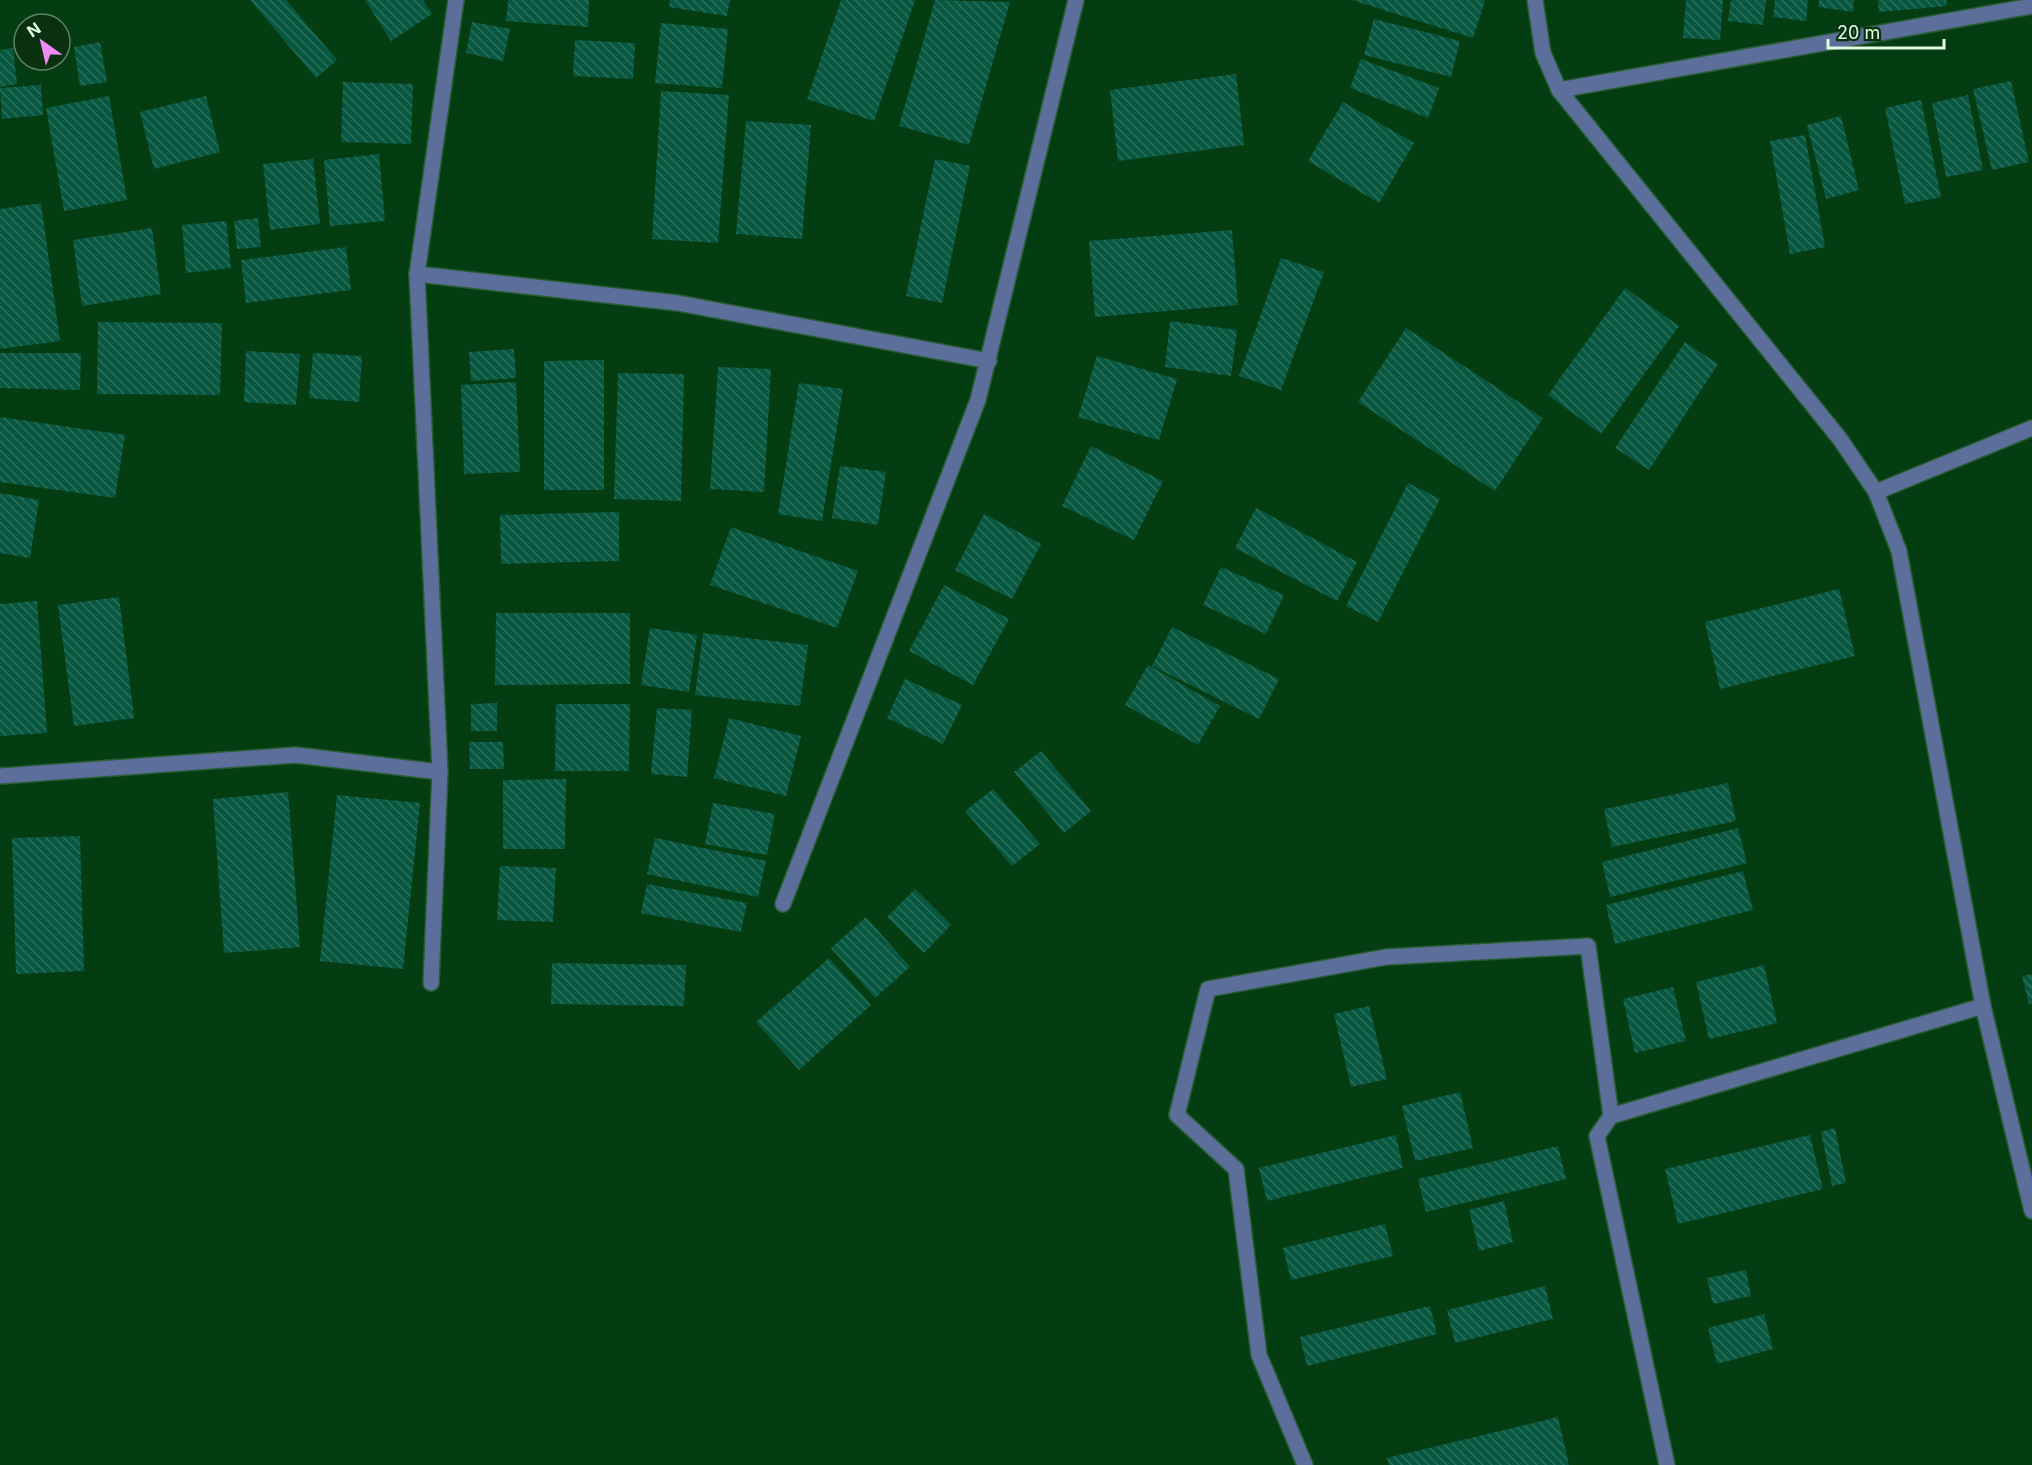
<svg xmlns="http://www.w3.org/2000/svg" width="2032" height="1465" viewBox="0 0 2032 1465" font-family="Inter,sans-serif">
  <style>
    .building { fill: url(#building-back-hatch) }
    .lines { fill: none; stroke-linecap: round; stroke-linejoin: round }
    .street-casing { stroke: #285c33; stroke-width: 18 }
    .street { stroke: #5c6e9a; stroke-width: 15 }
  </style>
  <defs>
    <pattern id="building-back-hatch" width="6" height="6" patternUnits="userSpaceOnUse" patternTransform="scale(1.5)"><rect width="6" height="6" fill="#085740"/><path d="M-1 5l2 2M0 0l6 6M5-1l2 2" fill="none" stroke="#2c705b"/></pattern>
  </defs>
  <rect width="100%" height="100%" fill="#053d12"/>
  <g class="building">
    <path d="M250,0H286L337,60L316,78Z"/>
    <path d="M365,0H423L432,14L391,41Z"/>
    <path d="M508,0H589L588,27L506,21Z"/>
    <path d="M670,0H730L727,16L669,7Z"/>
    <path d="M841,0H915L874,121L807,99Z"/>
    <path d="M935,0L1010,2L969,145L899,126Z"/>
    <path d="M1352,0H1482L1485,1L1473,38Z"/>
    <path d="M1686,0H1723L1720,40L1683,38Z"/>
    <path d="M1731,0H1766L1763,25L1728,21Z"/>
    <path d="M1775,0H1808L1806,21L1773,17Z"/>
    <path d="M1819,0H1854L1853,12L1818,7Z"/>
    <path d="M1878,0H1946L1947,6L1879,12Z"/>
    <path d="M1374,19L1460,41L1451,77L1364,55Z"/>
    <path d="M472,22L510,29L503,61L466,53Z"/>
    <path d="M661,23L728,29L722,88L655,83Z"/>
    <path d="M575,40L635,43L633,79L573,76Z"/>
    <path d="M100,42L107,82L80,86L74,47Z"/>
    <path d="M13,48L17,84L0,87V50Z"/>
    <path d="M1361,59L1439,88L1428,118L1350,88Z"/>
    <path d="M1236,74L1244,145L1118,161L1110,90Z"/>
    <path d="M2011,81L2029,162L1992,170L1973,89Z"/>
    <path d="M343,82L413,84L411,144L341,142Z"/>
    <path d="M41,85L43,115L2,119L0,88Z"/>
    <path d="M661,91L729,95L718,243L652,239Z"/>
    <path d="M1968,95L1983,170L1946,177L1932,103Z"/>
    <path d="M109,96L127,200L64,211L46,108Z"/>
    <path d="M206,96L220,152L154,169L140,112Z"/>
    <path d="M1921,100L1941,197L1905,204L1885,108Z"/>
    <path d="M1343,102L1414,143L1379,203L1308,161Z"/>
    <path d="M1841,116L1859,190L1826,199L1807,125Z"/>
    <path d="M746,121L811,125L802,239L736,234Z"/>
    <path d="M1805,135L1825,247L1790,254L1770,141Z"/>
    <path d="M379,154L385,221L330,226L324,160Z"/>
    <path d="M313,159L320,224L270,230L263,164Z"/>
    <path d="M935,159L970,166L942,303L906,296Z"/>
    <path d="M41,203L60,341L0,349V209Z"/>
    <path d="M258,218L261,247L237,249L234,221Z"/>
    <path d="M226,221L231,268L186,273L182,225Z"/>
    <path d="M152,228L161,294L82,306L73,240Z"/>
    <path d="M1232,230L1238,305L1095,317L1089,241Z"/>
    <path d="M346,247L351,290L246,303L241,260Z"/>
    <path d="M1281,258L1324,272L1281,390L1239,376Z"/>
    <path d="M1625,288L1679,326L1601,434L1548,395Z"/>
    <path d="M1170,321L1237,330L1231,376L1165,367Z"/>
    <path d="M98,322L222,323L220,395L97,394Z"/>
    <path d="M1406,328L1543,418L1495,491L1358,402Z"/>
    <path d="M1685,342L1718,364L1649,470L1615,448Z"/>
    <path d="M514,349L516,378L471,381L469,352Z"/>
    <path d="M246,351L300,354L296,405L244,402Z"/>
    <path d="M0,353H81L80,390L0,388Z"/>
    <path d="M313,353L362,356L359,402L309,398Z"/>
    <path d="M1097,356L1177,379L1159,440L1078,417Z"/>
    <path d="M604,360V490H544V361Z"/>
    <path d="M718,367L771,369L764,492L710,489Z"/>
    <path d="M618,373L684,374L681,501L614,499Z"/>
    <path d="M516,382L520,472L464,474L461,385Z"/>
    <path d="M799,383L843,389L822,521L778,514Z"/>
    <path d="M0,417L125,435L115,498L0,482Z"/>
    <path d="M1091,446L1163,481L1134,540L1062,506Z"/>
    <path d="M840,466L886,472L878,525L832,518Z"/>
    <path d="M1408,483L1440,499L1378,622L1346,606Z"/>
    <path d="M0,493L39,500L30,558L0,553Z"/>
    <path d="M1256,508L1357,562L1337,601L1235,548Z"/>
    <path d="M619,512V561L501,564L500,515Z"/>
    <path d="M984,514L1041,544L1012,599L955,570Z"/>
    <path d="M731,527L858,571L837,628L710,585Z"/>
    <path d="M1221,567L1284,595L1266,634L1203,605Z"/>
    <path d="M944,585L1009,619L973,685L909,651Z"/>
    <path d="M1839,589L1855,656L1720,689L1705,622Z"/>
    <path d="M119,597L134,718L74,726L58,605Z"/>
    <path d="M37,601L47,733L0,736V604Z"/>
    <path d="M496,613H630V684L495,685Z"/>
    <path d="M1172,627L1279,679L1259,719L1152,666Z"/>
    <path d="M650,628L697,635L689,692L641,685Z"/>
    <path d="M703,633L808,645L800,706L695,695Z"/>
    <path d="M1148,665L1220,706L1198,745L1125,705Z"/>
    <path d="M905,679L962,705L943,744L887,718Z"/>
    <path d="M497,703V731H471V704Z"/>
    <path d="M556,704H630L629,771H555Z"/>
    <path d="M657,708L692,710L687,777L651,774Z"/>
    <path d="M729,718L801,736L786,796L714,778Z"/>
    <path d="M469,742H503L504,769H470Z"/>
    <path d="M1041,751L1091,811L1064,833L1014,772Z"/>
    <path d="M566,779L565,849H503V780Z"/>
    <path d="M1728,783L1736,821L1612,847L1604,809Z"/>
    <path d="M993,789L1040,844L1012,866L965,811Z"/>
    <path d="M288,792L300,947L224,953L213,799Z"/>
    <path d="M337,795L420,803L403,969L320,961Z"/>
    <path d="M713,803L775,814L767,855L705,844Z"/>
    <path d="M1738,828L1747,863L1610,897L1602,862Z"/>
    <path d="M80,836L84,971L16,974L12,838Z"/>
    <path d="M655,838L766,861L758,897L647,874Z"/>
    <path d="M500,866L556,868L553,922L497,920Z"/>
    <path d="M1743,871L1753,910L1615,944L1606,905Z"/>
    <path d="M647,884L747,903L741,932L641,913Z"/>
    <path d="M915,889L951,925L924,953L887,917Z"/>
    <path d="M866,917L910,967L875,998L831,948Z"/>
    <path d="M829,958L871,1005L799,1070L756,1022Z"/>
    <path d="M552,963L686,965L684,1006L551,1004Z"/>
    <path d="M1764,965L1777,1023L1709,1039L1696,982Z"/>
    <path d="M2032,974V1004H2029L2022,976Z"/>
    <path d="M1673,987L1686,1041L1635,1053L1623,999Z"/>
    <path d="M1369,1006L1387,1079L1351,1087L1334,1014Z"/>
    <path d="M1460,1092L1473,1148L1415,1161L1402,1106Z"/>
    <path d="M1835,1128L1846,1183L1832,1186L1821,1132Z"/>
    <path d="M1396,1135L1403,1168L1267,1201L1259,1168Z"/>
    <path d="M1810,1135L1823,1189L1678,1224L1665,1169Z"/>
    <path d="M1558,1146L1566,1179L1426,1212L1418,1179Z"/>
    <path d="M1504,1201L1513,1242L1479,1251L1469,1210Z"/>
    <path d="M1385,1224L1393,1256L1291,1280L1283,1248Z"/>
    <path d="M1746,1270L1751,1296L1713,1304L1707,1278Z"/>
    <path d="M1545,1286L1553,1319L1455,1343L1447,1310Z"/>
    <path d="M1430,1306L1437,1334L1307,1366L1300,1337Z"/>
    <path d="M1764,1314L1773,1349L1717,1364L1708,1328Z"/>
    <path d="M1558,1417L1569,1465H1389L1387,1458Z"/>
  </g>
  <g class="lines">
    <defs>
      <g id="street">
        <path d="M1535,0L1543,53L1559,90L1840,439L1876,492L1899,551L1983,1006L2032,1211"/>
        <path d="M1559,90L2032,6"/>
        <path d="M417,274L678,303L989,361"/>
        <path d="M1876,492L2032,428"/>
        <path d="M0,776L296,755L440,772"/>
        <path d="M783,904L978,400L1076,0"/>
        <path d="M431,983L440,772L417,274L456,0"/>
        <path d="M1305,1465L1259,1355L1236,1169L1177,1115L1208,989L1386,957L1588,946L1611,1116"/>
        <path d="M1667,1465L1597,1136L1611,1116L1983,1006"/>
      </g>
    </defs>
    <use href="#street" class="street-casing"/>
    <use href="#street" class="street"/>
  </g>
  <g transform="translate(42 42) rotate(326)"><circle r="28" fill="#093110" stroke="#5f8264" stroke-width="1.5"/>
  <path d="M0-4.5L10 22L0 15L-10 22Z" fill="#f18af3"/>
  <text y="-9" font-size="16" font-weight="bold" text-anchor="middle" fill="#e1fce2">N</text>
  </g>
  <path d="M1828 39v9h116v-9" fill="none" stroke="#e1fce2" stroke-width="3"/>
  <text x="1837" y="39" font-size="18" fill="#e1fce2" stroke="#093110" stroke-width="4.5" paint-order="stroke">20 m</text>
</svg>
